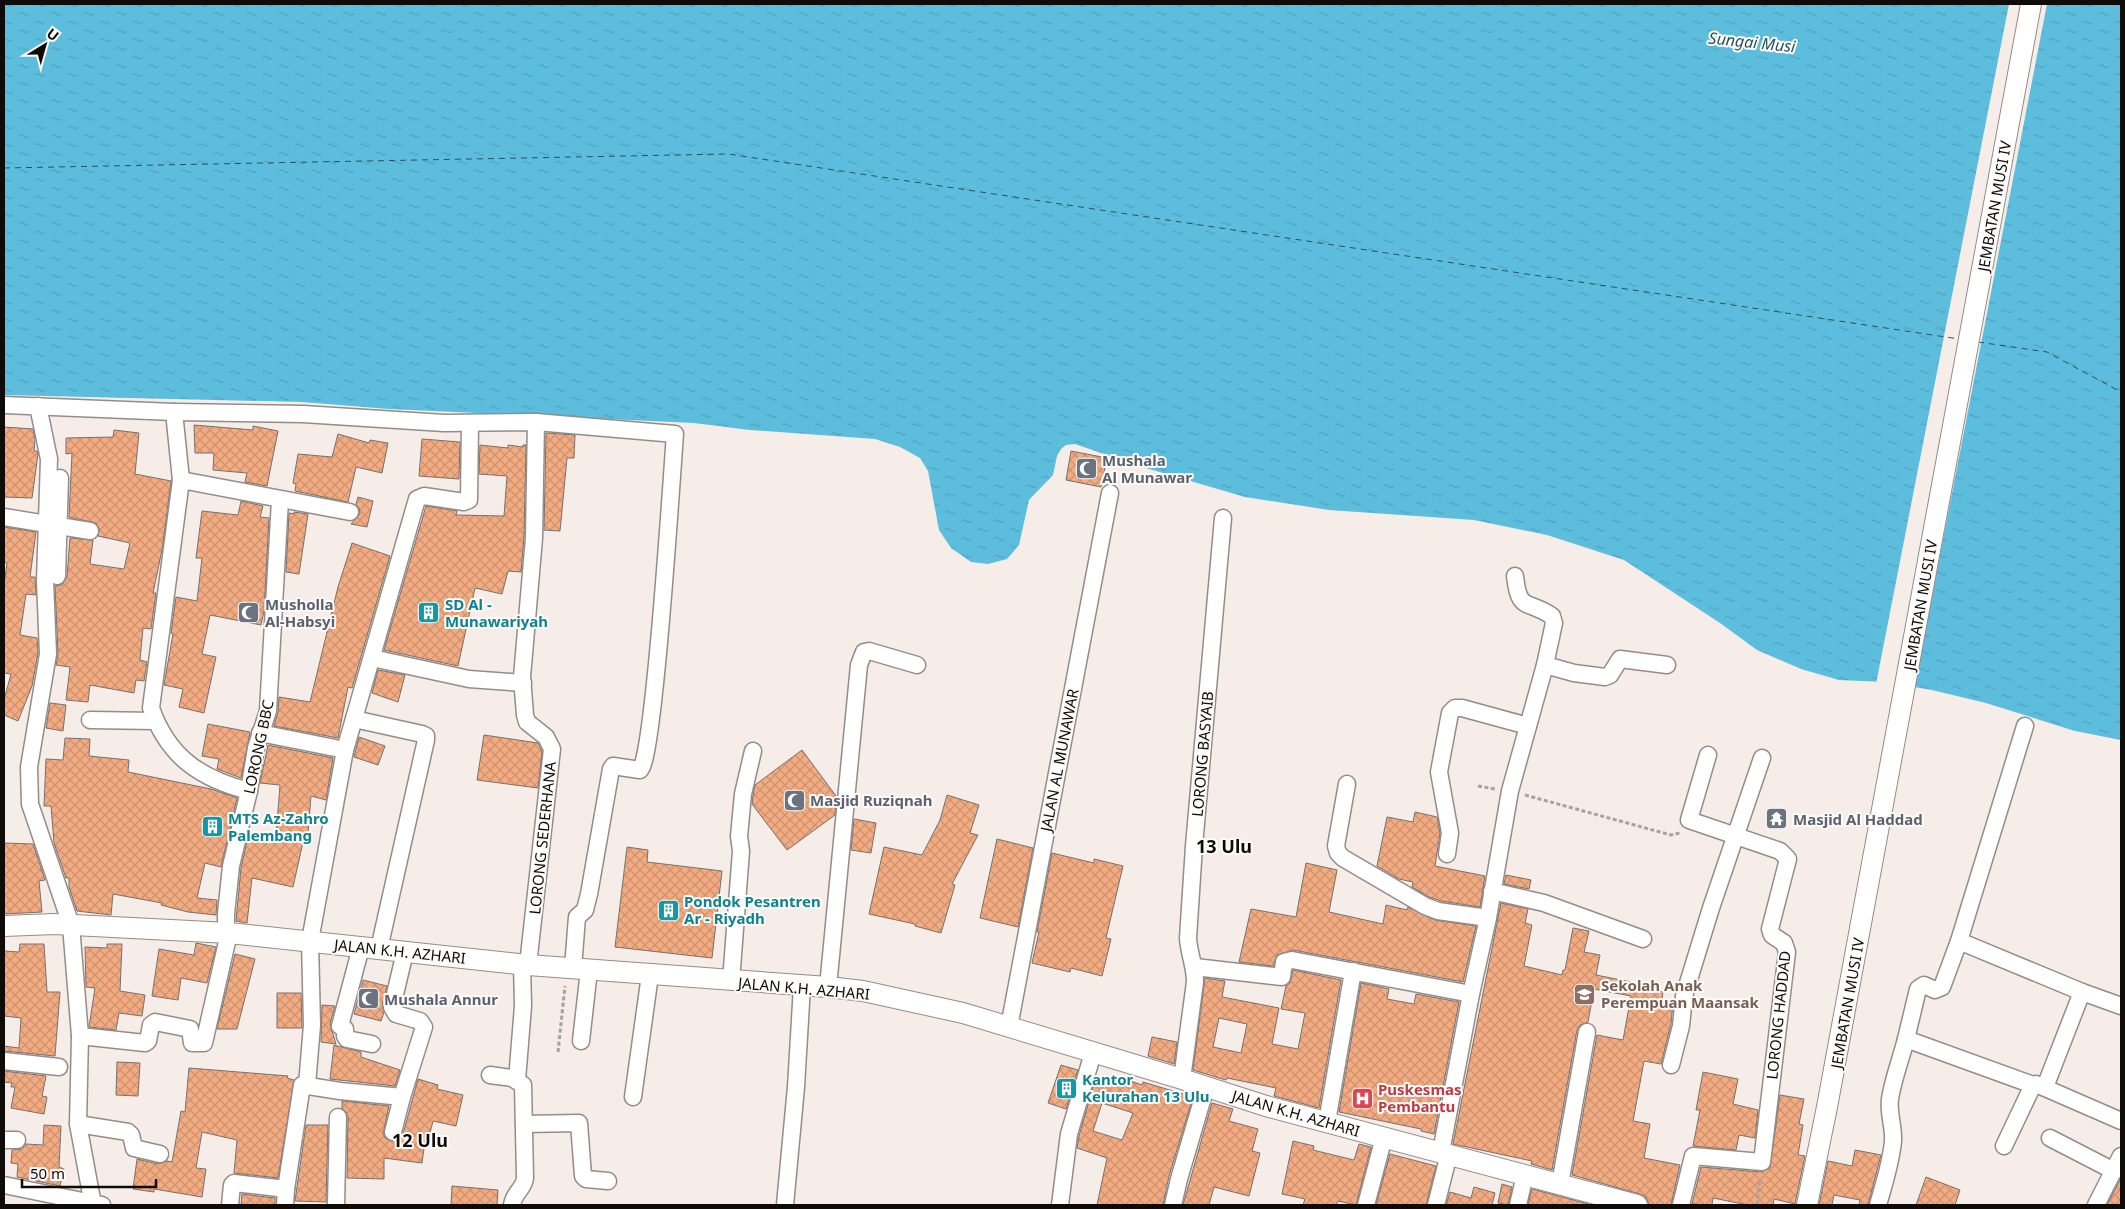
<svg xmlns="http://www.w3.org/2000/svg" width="2125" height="1209" viewBox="0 0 2125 1209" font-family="'Noto Sans',sans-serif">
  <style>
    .water { fill: url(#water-ripples) }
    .pier { fill: #f6ede8 }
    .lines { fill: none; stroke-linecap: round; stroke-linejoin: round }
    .ferry { stroke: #285160; stroke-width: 1; stroke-dasharray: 6 5; stroke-linecap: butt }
    .building { fill: url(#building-cross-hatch); stroke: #78706c; fill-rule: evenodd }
    .minor-casing { stroke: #948c88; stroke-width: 19 }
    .tertiary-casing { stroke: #948c88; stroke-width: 22 }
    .path { stroke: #a8a19d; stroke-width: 3; stroke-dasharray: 4 2.5; stroke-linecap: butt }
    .minor { stroke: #fff; stroke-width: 16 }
    .tertiary { stroke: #fff; stroke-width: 20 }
    .labels { text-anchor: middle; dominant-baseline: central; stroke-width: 4; stroke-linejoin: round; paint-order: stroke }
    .street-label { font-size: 15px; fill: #0e0b09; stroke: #fefcfb }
    .worship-label { font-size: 15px; font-weight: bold; fill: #5b616d; stroke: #fefcfb; text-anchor: start }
    .culture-label { font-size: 15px; font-weight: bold; fill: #0d838f; stroke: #fefcfb; text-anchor: start }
    .education-label { font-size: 15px; font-weight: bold; fill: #785e54; stroke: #fefcfb; text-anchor: start }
    .health-label { font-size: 15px; font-weight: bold; fill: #be3a42; stroke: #fefcfb; text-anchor: start }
    .water-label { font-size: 16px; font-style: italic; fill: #285160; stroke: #fefcfb }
    .quarter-label { font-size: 18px; font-weight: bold; fill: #0e0b09; stroke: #fefcfb }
  </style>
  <defs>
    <pattern id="water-ripples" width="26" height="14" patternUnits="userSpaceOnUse" patternTransform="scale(1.25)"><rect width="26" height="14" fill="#5dbddd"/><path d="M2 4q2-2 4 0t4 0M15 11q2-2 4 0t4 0" fill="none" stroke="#50a1bc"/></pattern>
    <pattern id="building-cross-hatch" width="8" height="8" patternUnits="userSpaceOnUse" patternTransform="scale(1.25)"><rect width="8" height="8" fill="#f3ab82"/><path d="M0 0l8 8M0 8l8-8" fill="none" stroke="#cf926f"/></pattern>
  </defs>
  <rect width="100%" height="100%" fill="#f6ede8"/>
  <path class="water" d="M4,4H2121V740L2075,731L1986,703L1932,690L1885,682L1839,680L1801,669L1757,650L1720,623L1624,560L1547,535L1474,520L1329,510L1245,497L1139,466L1075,444L1066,445L1061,449L1057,456L1053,475L1029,500L1019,545L1007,559L988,564L971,562L951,548L939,530L928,471L920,458L900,447L875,439L750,430L694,423L389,409L302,402L4,395Z"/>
  <path class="pier" d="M2009,4H2047L1914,689L1876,684Z"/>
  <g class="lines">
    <g class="ferry">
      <path d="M4,168L728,154L1959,339"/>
      <path d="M1978,342L2047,352L2121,392"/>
    </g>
  </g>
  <g class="building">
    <path d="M194,425L253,430V426L278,431L267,486L245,482L247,473L213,470L214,453H195Z"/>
    <path d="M4,427L33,429L35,439L34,451H37L38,454L32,498L4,497Z"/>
    <path d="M114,430L139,433L135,474L171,481L162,550L153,593H156L151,629L143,628L140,660L147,662L144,681L136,680L134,693L90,685L88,702L66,700L70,667L56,665L58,654L55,586L62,585L67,577L70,538L93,540L90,564L124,569L130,543L98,536L99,528L96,523L69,517L72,453L66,454V438L113,437Z"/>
    <path d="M546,433L575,435L574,458H567L560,531L544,530Z"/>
    <path d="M338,434L369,443L370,440L388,443L382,473L356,467L348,502L295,491L296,484L293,483L298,454L332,457Z"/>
    <path d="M422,439L460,442L459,479L419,476Z"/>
    <path d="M480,445L508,448V445L523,447V445H526L524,537L521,572L508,571L502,594L475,588L458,666L384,650L426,506L457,511L456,515L504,516L507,476L479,474Z"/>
    <path d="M1071,451L1107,458L1101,487L1066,480Z"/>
    <path d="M358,497L373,501L367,527L351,524L360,514L359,508L356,504Z"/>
    <path d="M241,501L263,506L260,517L269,518L264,611L261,625L210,615L202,654L216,657L204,713L179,707L183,689L164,685L173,634L171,633L176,597L197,601L202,558H196L202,511L238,515Z"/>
    <path d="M294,512L308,514L299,574L286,572L289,513L294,514Z"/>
    <path d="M4,527L36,532L30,577H35L36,595L26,594L20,635L37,638L38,653L32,686L18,721L4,715V700L11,674L4,673V585L7,563L4,562Z"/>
    <path d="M352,543L390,556L352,688L348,687L338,738L274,726L278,712L279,697L310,702L338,587Z"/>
    <path d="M378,670L405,675L398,702L372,693Z"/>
    <path d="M50,703L66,705L63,731L46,728Z"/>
    <path d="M208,724L250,732L241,778L217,769L219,759L202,756Z"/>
    <path d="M484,735L538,743L542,751L538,788L477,780Z"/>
    <path d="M359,737L385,746L378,765L354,757Z"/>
    <path d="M65,738L90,739L89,756L129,760L128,772L211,789L237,798L221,867L205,863L197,898L217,900L216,915L188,912L161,905L162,903L113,894L111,915L77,911L69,887V878H66L54,843L51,806H44L46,759L63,760Z"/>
    <path d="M268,745L333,758L326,800L311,796L308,833H305L293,887L252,878L247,923L236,921L241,868L249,832L276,837L280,785L260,783Z"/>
    <path d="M802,750L836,796L835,815L787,850L752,804L753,796L755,785Z"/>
    <path d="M947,795L979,805L970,833L978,835L952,884L955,885L941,933L915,926V924L869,914L884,847L922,855L940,820Z"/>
    <path d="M1415,812L1437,817L1440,833L1435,866L1485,876L1480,907L1441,901L1429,897L1412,887L1413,882L1399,879L1377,866L1387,817L1413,822Z"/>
    <path d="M854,819L876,823L871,853L851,850Z"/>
    <path d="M997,839L1033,848L1018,927L980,918Z"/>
    <path d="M4,843L33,844L45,880L39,881L42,912L4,914Z"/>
    <path d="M627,847L648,850L647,862L722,871L712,958L615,947Z"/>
    <path d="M1052,853L1094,863V859L1123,866L1106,938L1111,939L1102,976L1071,968L1070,972L1032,963L1039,932H1037Z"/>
    <path d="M1306,863L1337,870L1329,912L1383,924L1386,905L1407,910L1408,907L1435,920L1476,926L1463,982L1293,950L1277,955L1273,966L1239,962L1251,909L1296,917Z"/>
    <path d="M1506,875L1531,880L1529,889L1504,884Z"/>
    <path d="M1501,903L1528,909L1525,923L1532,925L1524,966L1562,975L1563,970H1565L1573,928L1589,931L1584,952L1600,955L1596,975L1636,983V987L1663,992L1662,999L1673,1002L1671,1024L1661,1064L1644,1061L1633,1121L1650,1124L1644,1158L1680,1165L1671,1205H1649L1646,1197L1640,1194L1572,1175L1597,1035L1623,1040L1631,996L1594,989L1588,1022L1580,1025L1577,1030L1552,1170L1531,1164L1532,1161L1453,1144Z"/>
    <path d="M196,943L216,947L207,983L181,978L178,1000L152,996L159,949L194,955Z"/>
    <path d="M20,944H44L47,992H60L55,1056L4,1051V1046L19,1048L21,1018L4,1016V951L19,952Z"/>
    <path d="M107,944H122L120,991L145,995L142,1016L119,1013L116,1030L89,1027L95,988L86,987L85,947L107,948Z"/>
    <path d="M235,954L255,959L237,1029H217Z"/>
    <path d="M1293,970L1341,980L1319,1108L1274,1096L1276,1088L1227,1078L1226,1080L1219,1078L1193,1070L1205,978L1225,981L1222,997L1279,1008L1272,1044L1298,1049L1305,1013L1281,1009L1286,986L1290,983ZM1219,1018L1247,1024L1241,1053L1213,1047Z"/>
    <path d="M363,980L387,986L382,1005L384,1012L381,1021L354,1014Z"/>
    <path d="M1361,983L1389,989L1387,999L1414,1004L1416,994L1459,1002L1434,1134L1421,1131V1129L1339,1112Z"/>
    <path d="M277,993H301L302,1028H277Z"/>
    <path d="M322,1005L335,1006L330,1024L336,1044L321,1042Z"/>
    <path d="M1152,1037L1177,1042L1174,1064L1148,1056Z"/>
    <path d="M334,1045L361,1052V1057L400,1070L395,1086L330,1079Z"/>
    <path d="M117,1062L140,1063L138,1096L116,1095Z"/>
    <path d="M1061,1065L1078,1070L1066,1109L1048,1103Z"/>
    <path d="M189,1068L288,1076L287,1078L294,1080L278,1178L234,1173L237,1140L202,1132L196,1168L206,1169L202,1197L154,1189V1192L133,1189L137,1159L158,1164L167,1161L172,1162L181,1111L185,1112Z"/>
    <path d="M4,1071L46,1076L42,1096L47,1097L44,1114L11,1108L15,1087H11L12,1083L4,1082Z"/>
    <path d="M1703,1072L1738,1079L1733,1104L1758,1110L1755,1138L1739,1135L1736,1150L1693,1146L1700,1110H1696Z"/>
    <path d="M1114,1075L1142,1085L1143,1082L1193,1097L1169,1176L1163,1205H1097L1107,1158L1077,1148L1079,1136L1096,1077L1111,1082ZM1102,1103L1133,1113L1122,1140L1093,1131Z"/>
    <path d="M418,1079L438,1085L437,1089L463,1095L456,1126L433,1121L428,1141H425L422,1163L384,1158V1179L347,1178L348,1117L346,1112L342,1108V1101L389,1106L383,1134L386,1139L396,1141L403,1134Z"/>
    <path d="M1780,1095L1804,1099L1799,1124L1803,1125L1798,1155L1805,1156L1795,1204L1774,1199L1773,1205H1748L1713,1198L1712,1205L1692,1204L1701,1167L1761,1172L1770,1168Z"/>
    <path d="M1212,1103L1233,1109L1229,1121L1258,1129L1252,1151L1260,1153L1249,1196L1214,1187L1209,1205H1183Z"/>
    <path d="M44,1125L61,1126L59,1167L64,1169L60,1186L17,1177L18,1164L11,1163L12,1150L22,1149L26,1144L43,1145Z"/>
    <path d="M306,1125H328L326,1202L295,1201Z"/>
    <path d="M1293,1141L1314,1146L1313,1150L1354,1160L1359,1144L1371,1147L1356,1205L1338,1201L1336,1205H1303L1305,1199L1282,1194Z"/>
    <path d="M1855,1150L1881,1155L1868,1205H1859L1860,1200L1834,1195L1832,1205H1819L1828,1161L1852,1166Z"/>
    <path d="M1390,1154L1436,1166L1426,1205H1376Z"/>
    <path d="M1926,1177L1960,1190L1955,1205H1916Z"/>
    <path d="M2121,1178V1205H2107Z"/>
    <path d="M1502,1184L1512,1187L1508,1205L1498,1203Z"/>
    <path d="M452,1186L498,1190L497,1205H451Z"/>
    <path d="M1474,1187L1495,1193L1492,1205H1446L1450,1192L1471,1198Z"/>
    <path d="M1532,1189L1592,1205H1528Z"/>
    <path d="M242,1194L275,1198V1205H241Z"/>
  </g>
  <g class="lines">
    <defs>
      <g id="minor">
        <path d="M4,405L174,412L181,480"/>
        <path d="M38,406L49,459L45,581L48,654L29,767L30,804L71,925L80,1036L145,1043L148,1041L151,1025L155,1022L190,1029L192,1043H204L229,933"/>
        <path d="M174,412L303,414L444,423L536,422L675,434C672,472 654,760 640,770L613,766L611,769L589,894L585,910L577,917L573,968"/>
        <path d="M4,517L90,531"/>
        <path d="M57,576L60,478"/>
        <path d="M372,658L469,679L523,683"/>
        <path d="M1545,665L1574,673L1605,677L1610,675L1620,659L1667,665"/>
        <path d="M354,719L422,734L426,736V740L379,949"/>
        <path d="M90,720L155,721"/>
        <path d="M2025,726L1959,941L2082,992L2045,1087"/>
        <path d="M260,733L345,750"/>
        <path d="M1347,784L1336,846L1338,853L1343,858L1425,906L1438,911L1488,918"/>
        <path d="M249,791C201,779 168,757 151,708L181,480L350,512"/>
        <path d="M1447,854L1450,833L1439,772L1450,713L1455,708H1462L1528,726"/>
        <path d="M1492,891L1544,903L1643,939"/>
        <path d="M226,933V914L231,866L249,791L256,748L268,711L280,500"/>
        <path d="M361,947L340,1026L345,1029V1036L347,1039L372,1044"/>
        <path d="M528,965L552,749L546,737L527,722L525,715L522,677L534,538L536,422"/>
        <path d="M1195,967L1282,977L1284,962L1292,960L1471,994"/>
        <path d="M731,981L741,851L739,836L743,794L753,751"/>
        <path d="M828,987L859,665L864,652L869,651L917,665"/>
        <path d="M2082,992L2121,1006"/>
        <path d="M1009,1027L1110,493"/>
        <path d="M80,1036L78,1124L93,1205"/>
        <path d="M1906,1039L1918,989L1924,985L1935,990L1942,987L1959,941"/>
        <path d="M581,1041L589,970"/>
        <path d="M4,1061L59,1067"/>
        <path d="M1671,1065L1681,1026L1684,996L1711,908L1762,758"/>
        <path d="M490,1075L512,1078L523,1085L525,1178C524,1189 514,1192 512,1205"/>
        <path d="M1182,1079L1195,982C1195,966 1189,954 1188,938L1194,846L1223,518"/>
        <path d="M517,1080L523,1006L522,964"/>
        <path d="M307,1085L312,1025L310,941L345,750L417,499L424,496L464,502L469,500L470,423"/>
        <path d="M633,1097L650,975"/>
        <path d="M1327,1122L1353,971"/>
        <path d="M78,1124L128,1132L131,1135L134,1148L160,1154"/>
        <path d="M524,1124L579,1123L583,1176L586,1179L608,1181"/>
        <path d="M393,1132L402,1097L424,1027L420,1021L396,1014L392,1007L405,952"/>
        <path d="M2050,1138L2114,1171"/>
        <path d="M4,1140H17"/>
        <path d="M2004,1146L2033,1085L2036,1084L2121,1121"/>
        <path d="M1441,1152L1471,994L1488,918L1510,791L1545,665L1554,623L1552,616C1527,599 1519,613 1515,576"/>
        <path d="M1560,1184L1587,1032"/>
        <path d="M4,1185L102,1205"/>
        <path d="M230,1205L232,1185L234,1183L286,1189L302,1085L340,1091L402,1097"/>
        <path d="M285,1205L286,1189"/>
        <path d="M336,1205L338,1117"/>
        <path d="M785,1205L796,1087L802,986"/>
        <path d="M1060,1205L1069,1134L1093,1053"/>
        <path d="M1173,1205L1179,1179L1206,1087"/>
        <path d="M1366,1205L1384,1137"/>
        <path d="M1436,1205L1449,1154"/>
        <path d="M1518,1205L1525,1175"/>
        <path d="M1681,1205L1693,1156L1762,1162L1787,952L1784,943L1772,935L1770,929L1788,859L1780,851L1689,820L1708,755"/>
        <path d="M1878,1205C1884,1184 1891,1163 1893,1141C1894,1127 1888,1113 1890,1099C1893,1079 1901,1059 1906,1039L2033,1085"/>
        <path d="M2096,1205L2121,1156"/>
      </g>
      <g id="tertiary">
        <path d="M4,926L54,924L229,933L528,965L828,987L863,991L963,1013L1182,1079L1266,1106L1637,1205"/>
        <path d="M1807,1205L1827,1107L2031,4"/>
      </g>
    </defs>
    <use href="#minor" class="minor-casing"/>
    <use href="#tertiary" class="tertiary-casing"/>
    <g class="path">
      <path d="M1478,786L1495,789"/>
      <path d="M1525,795L1671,835L1680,833"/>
      <path d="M558,1052L565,986"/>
      <path d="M1757,1205L1760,1179"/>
    </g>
    <use href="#minor" class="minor"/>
    <use href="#tertiary" class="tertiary"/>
  </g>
  <defs>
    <symbol id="mosque-square" viewBox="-11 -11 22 22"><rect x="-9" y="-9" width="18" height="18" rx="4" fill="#6b7280" stroke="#fefcfb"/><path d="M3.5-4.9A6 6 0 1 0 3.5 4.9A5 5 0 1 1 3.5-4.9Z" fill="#fff"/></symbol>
    <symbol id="building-square" viewBox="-11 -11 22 22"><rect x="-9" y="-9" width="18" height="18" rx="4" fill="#0f9aa8" stroke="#fefcfb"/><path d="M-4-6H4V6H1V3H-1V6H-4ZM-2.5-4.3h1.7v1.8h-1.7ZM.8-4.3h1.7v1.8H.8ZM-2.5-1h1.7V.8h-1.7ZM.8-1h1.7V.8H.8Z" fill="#fff"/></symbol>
    <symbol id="temple-square" viewBox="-11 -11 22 22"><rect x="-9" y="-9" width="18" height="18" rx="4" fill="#6b7280" stroke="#fefcfb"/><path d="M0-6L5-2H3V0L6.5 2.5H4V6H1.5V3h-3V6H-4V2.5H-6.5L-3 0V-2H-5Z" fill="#fff"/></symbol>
    <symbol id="school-square" viewBox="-11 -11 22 22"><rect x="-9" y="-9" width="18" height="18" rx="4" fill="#8d6e63" stroke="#fefcfb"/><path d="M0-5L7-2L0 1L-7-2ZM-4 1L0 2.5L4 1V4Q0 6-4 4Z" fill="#fff"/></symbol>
    <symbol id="hospital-square" viewBox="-11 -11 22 22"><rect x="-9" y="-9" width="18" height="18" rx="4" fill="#e0444e" stroke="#fefcfb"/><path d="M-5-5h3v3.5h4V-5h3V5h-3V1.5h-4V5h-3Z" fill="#fff"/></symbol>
  </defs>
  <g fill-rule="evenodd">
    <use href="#mosque-square" x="1074" y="456" width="25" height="25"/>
    <use href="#mosque-square" x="236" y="600" width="25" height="25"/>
    <use href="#building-square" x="416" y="600" width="25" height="25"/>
    <use href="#mosque-square" x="782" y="788" width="25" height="25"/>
    <use href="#temple-square" x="1764" y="806" width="25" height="25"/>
    <use href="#building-square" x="200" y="814" width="25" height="25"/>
    <use href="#building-square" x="656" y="898" width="25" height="25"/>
    <use href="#school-square" x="1572" y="982" width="25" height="25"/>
    <use href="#mosque-square" x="356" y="986" width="25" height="25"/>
    <use href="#building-square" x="1054" y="1076" width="25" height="25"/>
    <use href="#hospital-square" x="1350" y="1086" width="25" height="25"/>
  </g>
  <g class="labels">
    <g class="street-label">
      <text transform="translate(1994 206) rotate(-80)">JEMBATAN MUSI IV</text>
      <text transform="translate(1920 605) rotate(-80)">JEMBATAN MUSI IV</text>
      <text transform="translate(258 747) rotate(-78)">LORONG BBC</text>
      <text transform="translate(1202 754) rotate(-85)">LORONG BASYAIB</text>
      <text transform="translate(1059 760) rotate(-79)">JALAN AL MUNAWAR</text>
      <text transform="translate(542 838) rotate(-84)">LORONG SEDERHANA</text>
      <text transform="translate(400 951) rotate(6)">JALAN K.H. AZHARI</text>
      <text transform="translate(804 988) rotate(5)">JALAN K.H. AZHARI</text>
      <text transform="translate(1847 1003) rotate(-80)">JEMBATAN MUSI IV</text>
      <text transform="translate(1778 1015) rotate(-84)">LORONG HADDAD</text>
      <text transform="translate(1296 1113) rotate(16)">JALAN K.H. AZHARI</text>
    </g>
    <g class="worship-label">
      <text x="1102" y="460">Mushala<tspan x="1102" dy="17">Al Munawar</tspan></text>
      <text x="265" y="604">Musholla<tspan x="265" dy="17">Al-Habsyi</tspan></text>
      <text x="810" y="800">Masjid Ruziqnah</text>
      <text x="1793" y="819">Masjid Al Haddad</text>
      <text x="384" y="999">Mushala Annur</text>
    </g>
    <g class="culture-label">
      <text x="445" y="604">SD Al -<tspan x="445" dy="17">Munawariyah</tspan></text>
      <text x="228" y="818">MTS Az-Zahro<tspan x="228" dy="17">Palembang</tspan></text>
      <text x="684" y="901">Pondok Pesantren<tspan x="684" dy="17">Ar - Riyadh</tspan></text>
      <text x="1082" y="1079">Kantor<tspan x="1082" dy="17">Kelurahan 13 Ulu</tspan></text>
    </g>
    <g class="education-label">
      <text x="1601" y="985">Sekolah Anak<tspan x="1601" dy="17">Perempuan Maansak</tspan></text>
    </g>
    <g class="health-label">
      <text x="1378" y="1089">Puskesmas<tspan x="1378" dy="17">Pembantu</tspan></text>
    </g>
    <g class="water-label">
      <text transform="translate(1752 42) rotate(6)">Sungai Musi</text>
    </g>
    <g class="quarter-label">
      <text x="1224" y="846">13 Ulu</text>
      <text x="420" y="1140">12 Ulu</text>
    </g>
  </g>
  <rect width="2125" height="1209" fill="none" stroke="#0e0b09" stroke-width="10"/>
  <g transform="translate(45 45) rotate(37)" stroke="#fefcfb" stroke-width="4" paint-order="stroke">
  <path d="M0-4L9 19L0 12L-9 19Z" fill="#0e0b09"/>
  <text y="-8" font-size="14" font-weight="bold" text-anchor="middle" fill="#0e0b09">U</text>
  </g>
  <path d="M22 1179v8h134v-8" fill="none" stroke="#0e0b09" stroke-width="2.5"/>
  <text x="30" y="1179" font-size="15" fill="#0e0b09" stroke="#fefcfb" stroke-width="4" paint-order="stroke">50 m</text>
</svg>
